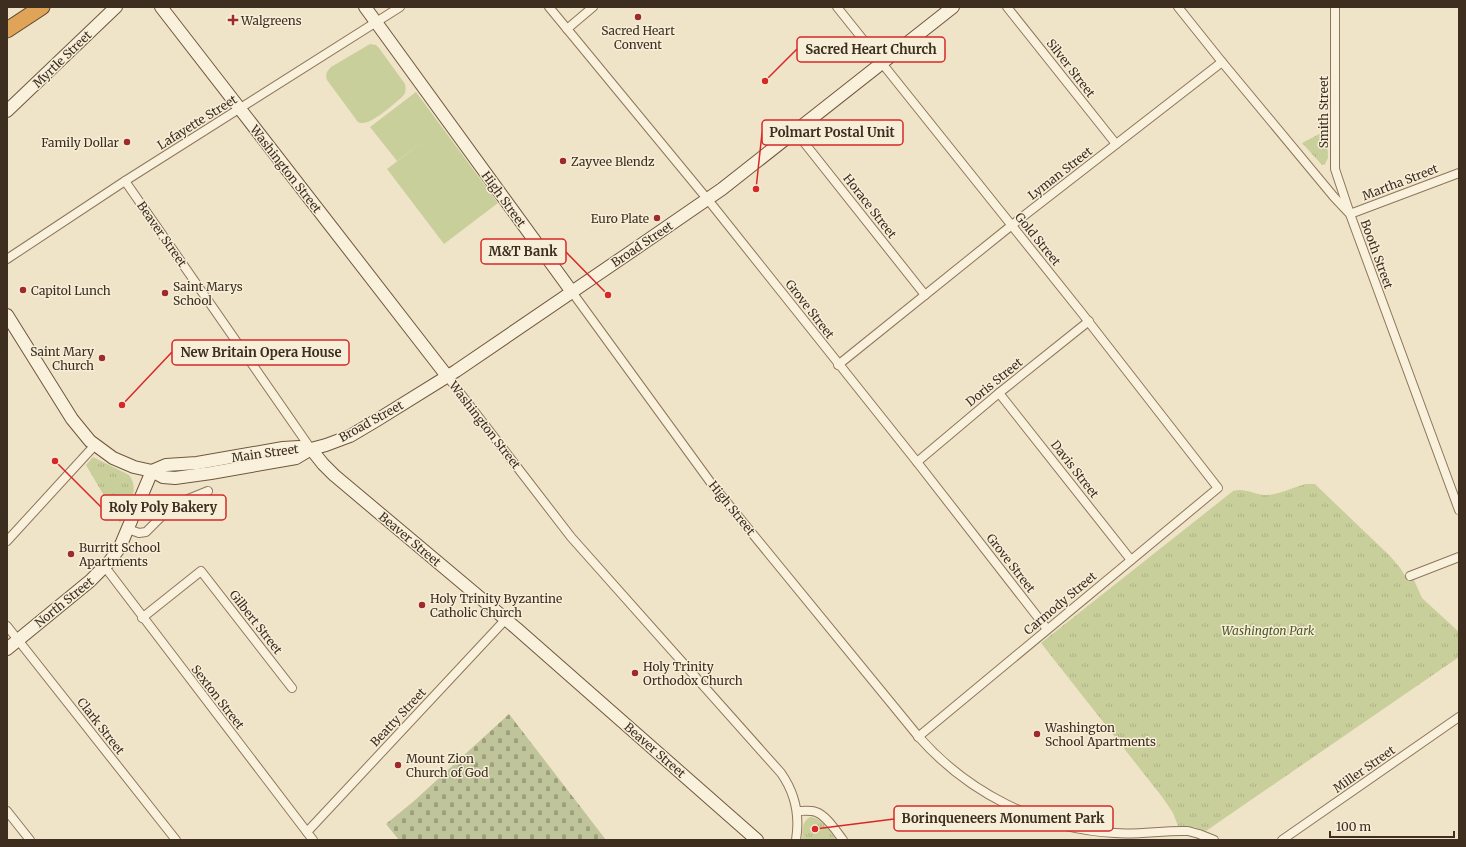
<svg xmlns="http://www.w3.org/2000/svg" width="1466" height="847" viewBox="0 0 1466 847" font-family="Merriweather,serif">
  <style>
    .cemetery { fill: url(#cemetery-stones) }
    .park { fill: url(#park-tufts) }
    .pitch { fill: #c9cf9b }
    .lines { fill: none; stroke-linecap: round; stroke-linejoin: round }
    .street-casing { stroke: #8d765c; stroke-width: 10 }
    .secondary-casing { stroke: #6f573f; stroke-width: 14 }
    .highway-casing { stroke: #5b4430; stroke-width: 17 }
    .street { stroke: #faf1dc; stroke-width: 8 }
    .secondary { stroke: #faf1dc; stroke-width: 12 }
    .highway { stroke: #e0a458; stroke-width: 15 }
    .poi-dot { fill: #9e2a2b; stroke: #f7eed8; stroke-width: 1.5 }
    .labels { text-anchor: middle; dominant-baseline: central; stroke-width: 3; stroke-linejoin: round; paint-order: stroke }
    .poi-label { font-size: 12px; fill: #3d2e20; stroke: #f7eed8; text-anchor: start }
    .street-label { font-size: 12px; fill: #3d2e20; stroke: #f7eed8 }
    .park-label { font-size: 12px; font-style: italic; fill: #4d5a26; stroke: #f7eed8 }
    .leader { fill: none; stroke: #d62828; stroke-width: 1.5 }
    .callout-dot { fill: #d62828; stroke: #f7eed8; stroke-width: 1.5 }
    .callout { fill: #f7eed8; stroke: #d62828; stroke-width: 1.5 }
    .callout-label { font-size: 13px; text-anchor: middle; font-weight: bold; fill: #3d2e20 }
  </style>
  <defs>
    <pattern id="cemetery-stones" width="16" height="16" patternUnits="userSpaceOnUse"><rect width="16" height="16" fill="#bfc49a"/><path d="M2 7V4a2 2 0 0 1 4 0v3zM10 15v-3a2 2 0 0 1 4 0v3z" fill="#9ca07d"/></pattern>
    <pattern id="park-tufts" width="24" height="20" patternUnits="userSpaceOnUse"><rect width="24" height="20" fill="#c9cf9b"/><path d="M3 7l-1-3M5 7V3M7 7l1-3M15 17l-1-3M17 17v-4M19 17l1-3" fill="none" stroke="#aeb285"/></pattern>
  </defs>
  <rect width="100%" height="100%" fill="#f0e4c8"/>
  <path class="cemetery" d="M509,714L606,840H399L386,824L414,801Z"/>
  <g class="park">
    <path d="M1327,130L1328,158L1325,164L1322,165L1302,143Z"/>
    <path d="M93,457L129,475C141,490 127,508 120,523L86,465Z"/>
    <path d="M1306,484H1315L1319,488L1390,556L1401,569L1408,581L1414,580L1422,598L1459,632V657L1206,831L1194,827L1178,826L1173,813L1163,798L1041,643L1233,491C1244,487 1257,496 1268,495C1281,494 1293,487 1306,484Z"/>
    <path d="M810,817C821,817 830,832 837,840H802C803,831 801,822 810,817Z"/>
  </g>
  <g class="pitch">
    <path d="M370,44L376,45L379,48L405,84C406,90 406,93 402,97C394,104 372,124 362,123C358,123 357,121 355,118L327,80C325,74 327,71 331,67Z"/>
    <path d="M416,92L498,203L444,244L387,169L429,137L397,161L370,127Z"/>
  </g>
  <g class="lines">
    <defs>
      <g id="street">
        <path d="M549,7L713,206L917,462L1047,629"/>
        <path d="M837,7L1081,312L1218,488L918,737"/>
        <path d="M1007,7L1116,144"/>
        <path d="M1178,7L1222,62L1334,197L1350,214L1459,510"/>
        <path d="M1335,7V169L1350,214L1459,173"/>
        <path d="M567,29L593,7"/>
        <path d="M795,131L925,295"/>
        <path d="M125,181L311,449"/>
        <path d="M7,259L125,181L400,7"/>
        <path d="M572,292L711,483L918,736C968,793 1039,829 1115,833C1139,835 1164,830 1188,831L1199,834L1214,840"/>
        <path d="M838,365L1012,225L1222,62"/>
        <path d="M447,376L571,537L781,773C795,793 800,816 796,840"/>
        <path d="M999,393L1131,560"/>
        <path d="M917,462L999,393L1089,321"/>
        <path d="M128,529L139,533L146,532L168,510L176,504L208,491"/>
        <path d="M7,541L95,445"/>
        <path d="M105,567L313,840"/>
        <path d="M1410,576L1459,557"/>
        <path d="M142,618L201,571L292,688"/>
        <path d="M7,626L176,840"/>
        <path d="M7,811L30,840"/>
        <path d="M797,811C803,811 810,810 816,812C827,816 836,831 843,840"/>
        <path d="M307,832L506,619"/>
        <path d="M1282,840L1459,717"/>
      </g>
      <g id="secondary">
        <path d="M161,7L447,376"/>
        <path d="M365,7L572,292"/>
        <path d="M7,111L116,7"/>
        <path d="M7,315L72,419L90,441L113,458L134,467L152,471L163,477L175,478L211,473L296,458L311,449L326,445L350,436L377,420L456,371L632,251L722,189L953,7"/>
        <path d="M311,449L323,464L334,475L516,628L757,840"/>
        <path d="M152,471L166,465L197,463L283,448L299,447L311,449"/>
        <path d="M7,649L90,581L110,561L120,547L152,471"/>
      </g>
      <path id="highway" d="M7,30L42,7"/>
    </defs>
    <use href="#street" class="street-casing"/>
    <use href="#secondary" class="secondary-casing"/>
    <use href="#highway" class="highway-casing"/>
    <use href="#street" class="street"/>
    <use href="#secondary" class="secondary"/>
    <use href="#highway" class="highway"/>
  </g>
  <g class="poi-dot">
    <circle cx="638" cy="17" r="4"/>
    <path d="M231 14h4v4h4v4h-4v4h-4v-4h-4v-4h4z"/>
    <circle cx="127" cy="142" r="4"/>
    <circle cx="563" cy="161" r="4"/>
    <circle cx="657" cy="218" r="4"/>
    <circle cx="23" cy="290" r="4"/>
    <circle cx="165" cy="293" r="4"/>
    <circle cx="102" cy="358" r="4"/>
    <circle cx="71" cy="554" r="4"/>
    <circle cx="422" cy="605" r="4"/>
    <circle cx="635" cy="673" r="4"/>
    <circle cx="1037" cy="734" r="4"/>
    <circle cx="398" cy="765" r="4"/>
  </g>
  <g class="labels">
    <g class="poi-label">
      <text x="241" y="20">Walgreens</text>
      <text x="638" y="30" text-anchor="middle">Sacred Heart<tspan x="638" dy="14">Convent</tspan></text>
      <text x="119" y="142" text-anchor="end">Family Dollar</text>
      <text x="571" y="161">Zayvee Blendz</text>
      <text x="649" y="218" text-anchor="end">Euro Plate</text>
      <text x="173" y="286">Saint Marys<tspan x="173" dy="14">School</tspan></text>
      <text x="31" y="290">Capitol Lunch</text>
      <text x="94" y="351" text-anchor="end">Saint Mary<tspan x="94" dy="14">Church</tspan></text>
      <text x="79" y="547">Burritt School<tspan x="79" dy="14">Apartments</tspan></text>
      <text x="430" y="598">Holy Trinity Byzantine<tspan x="430" dy="14">Catholic Church</tspan></text>
      <text x="643" y="666">Holy Trinity<tspan x="643" dy="14">Orthodox Church</tspan></text>
      <text x="1045" y="727">Washington<tspan x="1045" dy="14">School Apartments</tspan></text>
      <text x="406" y="758">Mount Zion<tspan x="406" dy="14">Church of God</tspan></text>
    </g>
    <g class="street-label">
      <text transform="translate(62 59) rotate(-44)">Myrtle Street</text>
      <text transform="translate(1071 68) rotate(52)">Silver Street</text>
      <text transform="translate(1323 112) rotate(-90)">Smith Street</text>
      <text transform="translate(197 122) rotate(-32)">Lafayette Street</text>
      <text transform="translate(286 169) rotate(52)">Washington Street</text>
      <text transform="translate(1060 173) rotate(-38)">Lyman Street</text>
      <text transform="translate(1400 182) rotate(-21)">Martha Street</text>
      <text transform="translate(504 199) rotate(54)">High Street</text>
      <text transform="translate(870 206) rotate(52)">Horace Street</text>
      <text transform="translate(162 234) rotate(55)">Beaver Street</text>
      <text transform="translate(1038 239) rotate(51)">Gold Street</text>
      <text transform="translate(642 244) rotate(-34)">Broad Street</text>
      <text transform="translate(1377 254) rotate(70)">Booth Street</text>
      <text transform="translate(810 309) rotate(52)">Grove Street</text>
      <text transform="translate(994 382) rotate(-39)">Doris Street</text>
      <text transform="translate(371 421) rotate(-29)">Broad Street</text>
      <text transform="translate(485 425) rotate(52)">Washington Street</text>
      <text transform="translate(265 453) rotate(-8)">Main Street</text>
      <text transform="translate(1075 469) rotate(52)">Davis Street</text>
      <text transform="translate(732 508) rotate(51)">High Street</text>
      <text transform="translate(410 539) rotate(40)">Beaver Street</text>
      <text transform="translate(1011 563) rotate(52)">Grove Street</text>
      <text transform="translate(64 602) rotate(-39)">North Street</text>
      <text transform="translate(1060 603) rotate(-40)">Carmody Street</text>
      <text transform="translate(256 622) rotate(52)">Gilbert Street</text>
      <text transform="translate(218 697) rotate(52)">Sexton Street</text>
      <text transform="translate(398 717) rotate(-47)">Beatty Street</text>
      <text transform="translate(101 726) rotate(52)">Clark Street</text>
      <text transform="translate(655 750) rotate(41)">Beaver Street</text>
      <text transform="translate(1364 769) rotate(-35)">Miller Street</text>
    </g>
    <g class="park-label">
      <text x="1268" y="630">Washington Park</text>
    </g>
  </g>
  <path class="leader" d="M765 81L797 49M756 189L762 133M608 295L566 252M122 405L172 352M55 461L101 507M815 829L894 819"/>
  <g class="callout-dot">
    <circle cx="765" cy="81" r="4"/>
    <circle cx="756" cy="189" r="4"/>
    <circle cx="608" cy="295" r="4"/>
    <circle cx="122" cy="405" r="4"/>
    <circle cx="55" cy="461" r="4"/>
    <circle cx="815" cy="829" r="4"/>
  </g>
  <g class="callout">
    <rect x="797" y="37" width="148" height="25" rx="4"/>
    <rect x="762" y="120" width="141" height="25" rx="4"/>
    <rect x="481" y="239" width="85" height="25" rx="4"/>
    <rect x="172" y="340" width="177" height="25" rx="4"/>
    <rect x="101" y="495" width="125" height="25" rx="4"/>
    <rect x="894" y="806" width="219" height="25" rx="4"/>
  </g>
  <g class="callout-label">
    <text x="871" y="54">Sacred Heart Church</text>
    <text x="832" y="137">Polmart Postal Unit</text>
    <text x="523" y="256">M&amp;T Bank</text>
    <text x="261" y="357">New Britain Opera House</text>
    <text x="163" y="512">Roly Poly Bakery</text>
    <text x="1003" y="823">Borinqueneers Monument Park</text>
  </g>
  <rect width="1466" height="847" fill="none" stroke="#3d2e20" stroke-width="16"/>
  <path d="M1330 831v6h124v-6" fill="none" stroke="#3d2e20" stroke-width="2"/>
  <text x="1336" y="831" font-size="12" fill="#3d2e20" stroke="#f7eed8" stroke-width="3" paint-order="stroke">100 m</text>
</svg>
